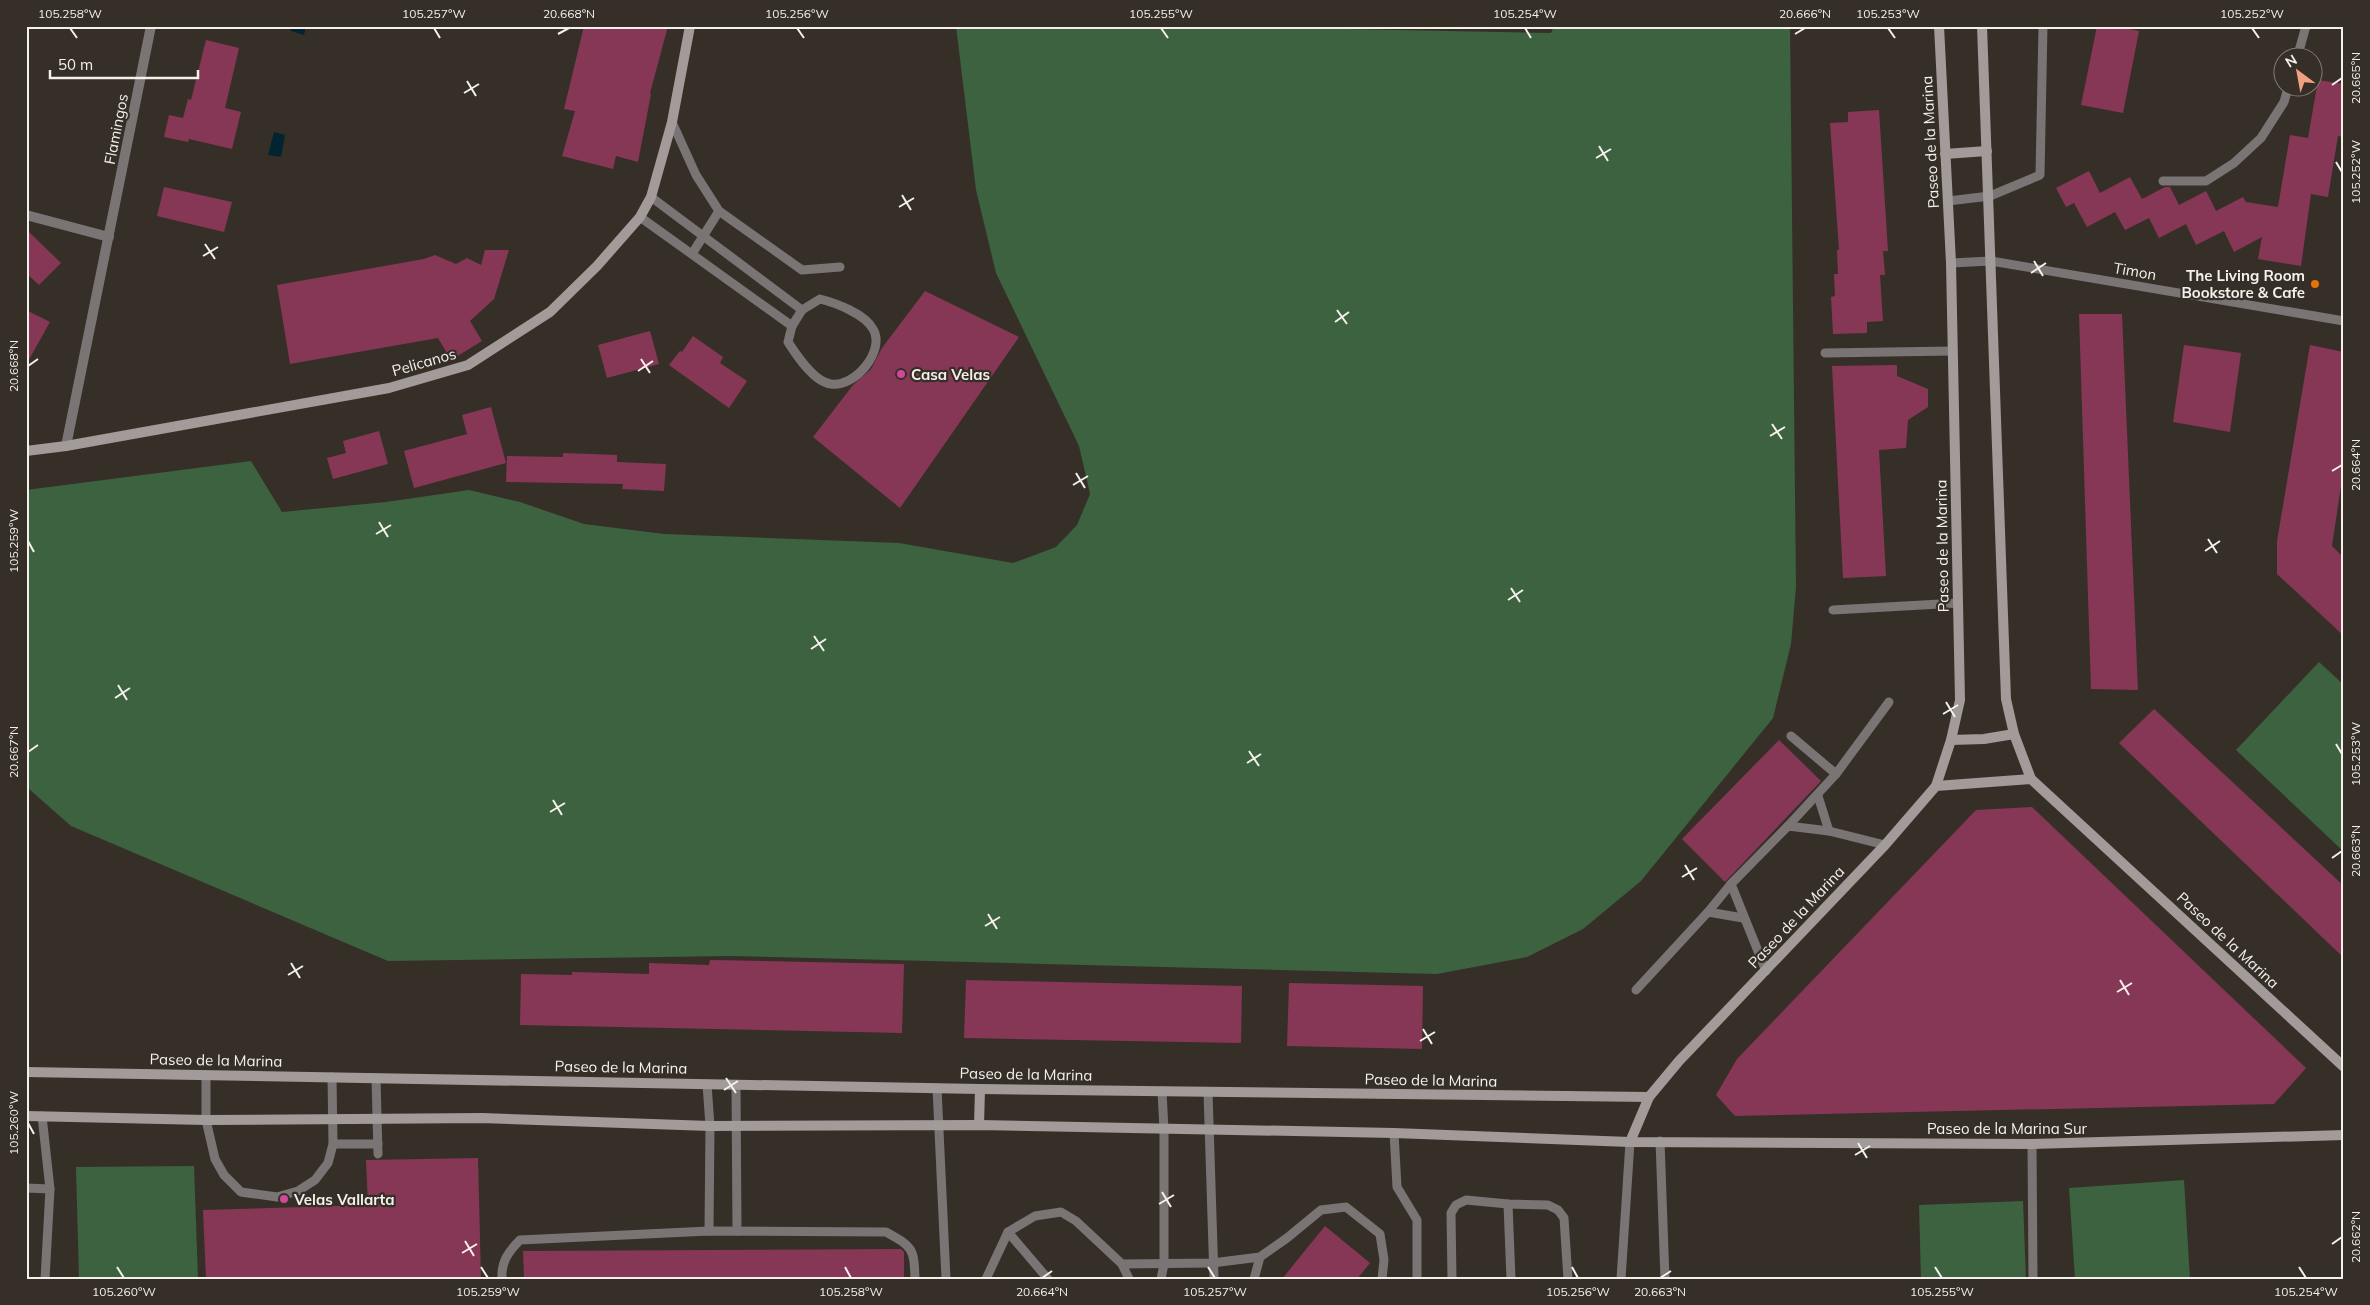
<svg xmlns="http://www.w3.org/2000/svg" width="2370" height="1305" viewBox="0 0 2370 1305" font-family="Mulish,sans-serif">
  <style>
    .green { fill: #3c623f }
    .water { fill: #022331 }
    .building { fill: #873756 }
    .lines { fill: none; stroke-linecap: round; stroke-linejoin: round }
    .lane { stroke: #7a7474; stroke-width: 9 }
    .street { stroke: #7a7474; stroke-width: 10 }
    .secondary { stroke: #a39a9a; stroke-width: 10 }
    .ticks { fill: none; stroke: #f5f0ec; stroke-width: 2 }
    .food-dot { fill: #e8710a; stroke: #362f28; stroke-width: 2 }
    .hotel-dot { fill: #d1479c; stroke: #362f28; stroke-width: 2 }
    .labels { text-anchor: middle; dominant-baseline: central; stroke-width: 4.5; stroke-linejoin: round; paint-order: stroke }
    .street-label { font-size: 15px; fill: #f5f0ec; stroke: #362f28 }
    .poi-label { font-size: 15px; font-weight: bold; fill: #f5f0ec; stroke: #362f28; text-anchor: start }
    .neatline { fill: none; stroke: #f5f0ec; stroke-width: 2 }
    .ticks-label { font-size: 12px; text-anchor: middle; fill: #f5f0ec }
  </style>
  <rect width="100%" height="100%" fill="#362f28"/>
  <g class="green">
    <path d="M956,26H1192L1551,33L1554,26H1790L1796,587L1791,644L1773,718L1641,881L1583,929L1527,957L1437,974L730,956L388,961L71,826L29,789L26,785V490L251,461L282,512L386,502L469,490L520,502L584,524L664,534L899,543L1013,563L1056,547L1077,525L1090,494L1079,446L996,273L976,190Z"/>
    <path d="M2319,662L2344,685V852L2236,750Z"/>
    <path d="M194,1166L198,1279H79L76,1167Z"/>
    <path d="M2184,1180L2190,1279H2075L2069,1188Z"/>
    <path d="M2023,1201L2026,1279H1921L1919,1205Z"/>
  </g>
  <g class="water">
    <path d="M289,26H306L304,35L291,31Z"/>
    <path d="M274,132L285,135L281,157L268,155Z"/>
  </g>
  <g class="building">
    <path d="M584,26H668L650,93L651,94L638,162L616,156L613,169L562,156L575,111L564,109Z"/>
    <path d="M2097,26H2114L2139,31L2123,113L2081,105Z"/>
    <path d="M206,40L239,48L225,108L241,112L232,149L189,139L188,142L164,137L169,115L183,118L188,99L191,100Z"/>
    <path d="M2318,80L2344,84V137L2338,136L2328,197L2311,194L2301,266L2258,259L2262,237L2234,252L2224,231L2196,245L2186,224L2159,238L2149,218L2125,230L2115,212L2087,227L2074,203L2066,207L2056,188L2089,171L2100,193L2130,177L2142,199L2165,187H2170L2179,205L2206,191L2216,211L2243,197L2246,202L2278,207L2290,135L2308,138Z"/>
    <path d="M1879,110L1888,251H1883L1885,275H1880L1883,321L1867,322V333L1833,334L1831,297L1835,296L1834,274H1838L1837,250H1839L1830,123L1848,122V112Z"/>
    <path d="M164,187L232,202L224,232L157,216Z"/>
    <path d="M26,229L61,263L39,285L26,273Z"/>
    <path d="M485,250H509L494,299L470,321L482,341L451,360L438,338L290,364L277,285L424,259L435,255L456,264L467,258L481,265Z"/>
    <path d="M925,291L1019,337L900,508L813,437L853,385L871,369L882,348Z"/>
    <path d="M26,310L50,322L26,365Z"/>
    <path d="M2079,314H2122L2138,690L2091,689Z"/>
    <path d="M650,331L659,364L607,378L598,345Z"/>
    <path d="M693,336L723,357L720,363L747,381L729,408L669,365L680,351L682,352Z"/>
    <path d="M2184,345L2241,353L2230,432L2173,422Z"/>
    <path d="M2310,345L2344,352V466L2332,546L2344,558V636L2277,574V541Z"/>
    <path d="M1897,365V376L1928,389V407L1908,420L1906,448L1879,450L1886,576L1843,578L1832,366Z"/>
    <path d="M491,407L506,463L414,488L404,451L467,434L462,415Z"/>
    <path d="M379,431L388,464L333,479L327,458L346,453L343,441Z"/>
    <path d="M563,453L617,455V462L666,464L664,491L622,489L623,484L506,482L507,456L563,457Z"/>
    <path d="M2154,709L2344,886V958L2119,743Z"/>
    <path d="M1779,740L1821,781L1725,882L1682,839Z"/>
    <path d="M2032,807L2306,1068L2274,1104L1735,1116L1716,1095L1737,1059L1976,810Z"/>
    <path d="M710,960L904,964L902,1033L520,1025L521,974L572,975V972L649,974V963L709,965Z"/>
    <path d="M966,980L1242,986L1241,1043L964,1038Z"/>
    <path d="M1289,983L1423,986L1422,1049L1287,1046Z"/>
    <path d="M478,1158L481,1279H206L203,1210L368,1205L366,1160Z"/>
    <path d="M1325,1226L1370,1263L1357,1279H1282Z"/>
    <path d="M901,1249L904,1252V1279H524L523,1251Z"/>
  </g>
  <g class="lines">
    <g class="lane">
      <path d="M2297,58L2306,26"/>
      <path d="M672,122L696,175L719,211L802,270L840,267"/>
      <path d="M2163,181H2206L2234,163L2261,138L2284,102L2288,88"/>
      <path d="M1948,201L1990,196L2040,175L2043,26"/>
      <path d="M640,217L792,326L788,342C797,356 814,382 831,384C855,388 886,350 873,329C865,314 836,303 820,299L802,310L651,197"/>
      <path d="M692,254L719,211"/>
      <path d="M1951,263L1991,261L2344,321"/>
      <path d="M792,326L802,310"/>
      <path d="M1825,353L1952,351"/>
      <path d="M1833,610L1958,603"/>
      <path d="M1791,736L1836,774"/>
      <path d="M1818,796L1829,831"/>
      <path d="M1788,826L1836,774L1889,702"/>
      <path d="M1731,884L1708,912L1743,918"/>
      <path d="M1766,971L1731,884L1788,826L1829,831L1885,845"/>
      <path d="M1636,990L1708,912"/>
      <path d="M206,1075V1120L215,1159L224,1175L241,1192L277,1197L298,1191L315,1180L328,1163L333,1144L332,1077"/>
      <path d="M376,1078L378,1154"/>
      <path d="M707,1084L710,1126L709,1231"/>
      <path d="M736,1085L737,1231"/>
      <path d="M937,1088L946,1279"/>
      <path d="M1208,1092L1214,1279"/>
      <path d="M42,1116L50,1189L45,1279"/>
      <path d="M1394,1133L1397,1187L1417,1220V1279"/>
      <path d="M1660,1141L1665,1279"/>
      <path d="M333,1144H378"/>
      <path d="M2032,1144L2033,1279"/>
      <path d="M26,1188L50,1189"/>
      <path d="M1508,1204L1511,1279"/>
      <path d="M1008,1232L1048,1279"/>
      <path d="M1122,1264L1129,1279"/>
      <path d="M502,1279C501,1262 508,1252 520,1240L709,1231L886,1232C913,1247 914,1248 915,1279"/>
      <path d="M986,1279L1008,1232L1035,1216L1061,1212L1076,1221L1122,1264L1212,1263L1260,1257L1287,1238L1321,1210L1346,1207L1380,1234L1384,1260L1382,1279"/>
      <path d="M1161,1279L1164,1264V1130L1162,1091"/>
      <path d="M1254,1279L1260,1257"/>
      <path d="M1452,1279L1451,1213L1456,1205L1466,1200L1508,1204L1548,1205L1558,1210L1564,1218L1568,1279"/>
      <path d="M1621,1279L1630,1142"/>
    </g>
    <g class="street">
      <path d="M26,215L109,237"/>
      <path d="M66,446L151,26"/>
    </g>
    <g class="secondary">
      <path d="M1982,26L2006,699L2014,734L2031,779L2344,1067"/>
      <path d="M1945,154L1987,151"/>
      <path d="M26,451L66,446L389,388L468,365L550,312L597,266L640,217L651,197L672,122L690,26"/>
      <path d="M1951,740L1984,739L2014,734"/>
      <path d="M1936,786L2031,779"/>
      <path d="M26,1072L980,1089L1649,1097L1679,1061L1885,845L1936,786L1951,740L1960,700L1951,263L1939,26"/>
      <path d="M26,1116L206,1120L482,1118L710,1126L979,1125L1394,1133L1630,1142L2032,1144L2344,1135"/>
      <path d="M979,1125L980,1089"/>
      <path d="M1630,1142L1649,1097"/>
    </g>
  </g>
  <path class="ticks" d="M70,28L77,38M434,28L440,38M797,28L804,38M1161,28L1168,38M1525,28L1531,38M1888,28L1895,38M2252,28L2259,38M558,34L569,28M1795,34L1805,28M467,81L476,96M2332,85L2342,78M464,93L479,84M1599,146L1608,161M1596,158L1611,149M2336,162L2342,172M902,195L911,210M899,207L914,198M205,244L215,259M203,256L218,247M2034,261L2043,276M2031,273L2046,263M1337,310L1347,324M1335,322L1349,312M641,359L650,373M28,366L38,359M638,371L653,361M1772,424L1782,439M1770,436L1785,427M2332,471L2342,465M1076,473L1085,488M1073,485L1088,476M379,522L388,537M376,534L391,525M2208,539L2217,553M28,541L34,552M2205,551L2220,541M1511,588L1520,602M1508,600L1523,590M814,636L824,651M811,649L826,639M118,685L127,700M115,698L130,688M1946,702L1955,717M1943,714L1958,705M2336,744L2342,754M1249,751L1259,766M28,752L38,745M1247,763L1261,754M553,800L562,815M550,812L565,803M2332,858L2342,851M1685,865L1694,880M1682,877L1697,868M988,914L997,929M985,926L1000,917M291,963L300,978M288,975L303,966M2120,980L2129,995M2117,992L2132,983M1423,1029L1432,1044M1420,1041L1435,1032M726,1078L736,1093M724,1090L738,1081M28,1123L34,1134M1858,1143L1867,1158M1855,1155L1870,1146M1162,1192L1171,1207M1159,1204L1174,1195M465,1241L474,1256M2332,1244L2342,1237M462,1253L477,1244M117,1267L124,1278M481,1267L488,1278M845,1267L851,1278M1208,1267L1215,1278M1572,1267L1578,1278M1935,1267L1942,1278M2299,1267L2306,1278M1042,1278L1052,1271M1660,1278L1671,1271"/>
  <circle class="food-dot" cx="2315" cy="284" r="5"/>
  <g class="hotel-dot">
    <circle cx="901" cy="374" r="5"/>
    <circle cx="284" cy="1199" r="5"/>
  </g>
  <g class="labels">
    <g class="street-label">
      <text transform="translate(116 129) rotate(-79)">Flamingos</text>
      <text transform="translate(1930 142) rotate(-93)">Paseo de la Marina</text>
      <text transform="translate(2135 271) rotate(10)">Timon</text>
      <text transform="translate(424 362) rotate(-16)">Pelicanos</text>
      <text transform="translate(1942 546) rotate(-91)">Paseo de la Marina</text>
      <text transform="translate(1796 917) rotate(-47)">Paseo de la Marina</text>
      <text transform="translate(2228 940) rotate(43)">Paseo de la Marina</text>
      <text transform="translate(216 1060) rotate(1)">Paseo de la Marina</text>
      <text transform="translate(621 1067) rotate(1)">Paseo de la Marina</text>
      <text transform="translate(1026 1074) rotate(1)">Paseo de la Marina</text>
      <text transform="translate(1431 1080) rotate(1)">Paseo de la Marina</text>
      <text x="2007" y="1128">Paseo de la Marina Sur</text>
    </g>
    <g class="poi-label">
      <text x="2305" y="275" text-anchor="end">The Living Room<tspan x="2305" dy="17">Bookstore &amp; Cafe</tspan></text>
      <text x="911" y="374">Casa Velas</text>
      <text x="294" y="1199">Velas Vallarta</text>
    </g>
  </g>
  <rect width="2370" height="1305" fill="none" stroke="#362f28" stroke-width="55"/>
  <g transform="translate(2298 72) rotate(328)"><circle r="24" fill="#362f28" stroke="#827c76"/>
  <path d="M0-4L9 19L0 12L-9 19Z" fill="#f3a082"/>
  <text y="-8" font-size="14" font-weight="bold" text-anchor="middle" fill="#f5f0ec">N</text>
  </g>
  <path d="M50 70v8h148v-8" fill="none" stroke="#f5f0ec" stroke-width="2.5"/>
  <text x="58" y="70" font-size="15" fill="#f5f0ec" stroke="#362f28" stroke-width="4" paint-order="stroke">50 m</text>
  <rect x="28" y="28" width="2314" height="1250" class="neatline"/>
  <g class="ticks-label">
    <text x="70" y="18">105.258°W</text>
    <text x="434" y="18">105.257°W</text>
    <text x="569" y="18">20.668°N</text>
    <text x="797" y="18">105.256°W</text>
    <text x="1161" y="18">105.255°W</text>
    <text x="1525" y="18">105.254°W</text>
    <text x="1805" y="18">20.666°N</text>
    <text x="1888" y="18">105.253°W</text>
    <text x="2252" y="18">105.252°W</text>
    <text transform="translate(2356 78) rotate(-90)" y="4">20.665°N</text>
    <text transform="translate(2356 172) rotate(-90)" y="4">105.252°W</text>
    <text transform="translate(14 366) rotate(-90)" y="4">20.668°N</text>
    <text transform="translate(2356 465) rotate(-90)" y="4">20.664°N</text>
    <text transform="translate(14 541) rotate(-90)" y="4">105.259°W</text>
    <text transform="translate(14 752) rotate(-90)" y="4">20.667°N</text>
    <text transform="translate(2356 754) rotate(-90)" y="4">105.253°W</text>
    <text transform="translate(2356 851) rotate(-90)" y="4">20.663°N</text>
    <text transform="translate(14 1123) rotate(-90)" y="4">105.260°W</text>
    <text transform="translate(2356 1237) rotate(-90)" y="4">20.662°N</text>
    <text x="124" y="1296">105.260°W</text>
    <text x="488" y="1296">105.259°W</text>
    <text x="851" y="1296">105.258°W</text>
    <text x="1042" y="1296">20.664°N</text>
    <text x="1215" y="1296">105.257°W</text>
    <text x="1578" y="1296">105.256°W</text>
    <text x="1660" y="1296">20.663°N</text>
    <text x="1942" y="1296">105.255°W</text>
    <text x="2306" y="1296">105.254°W</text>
  </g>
</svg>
